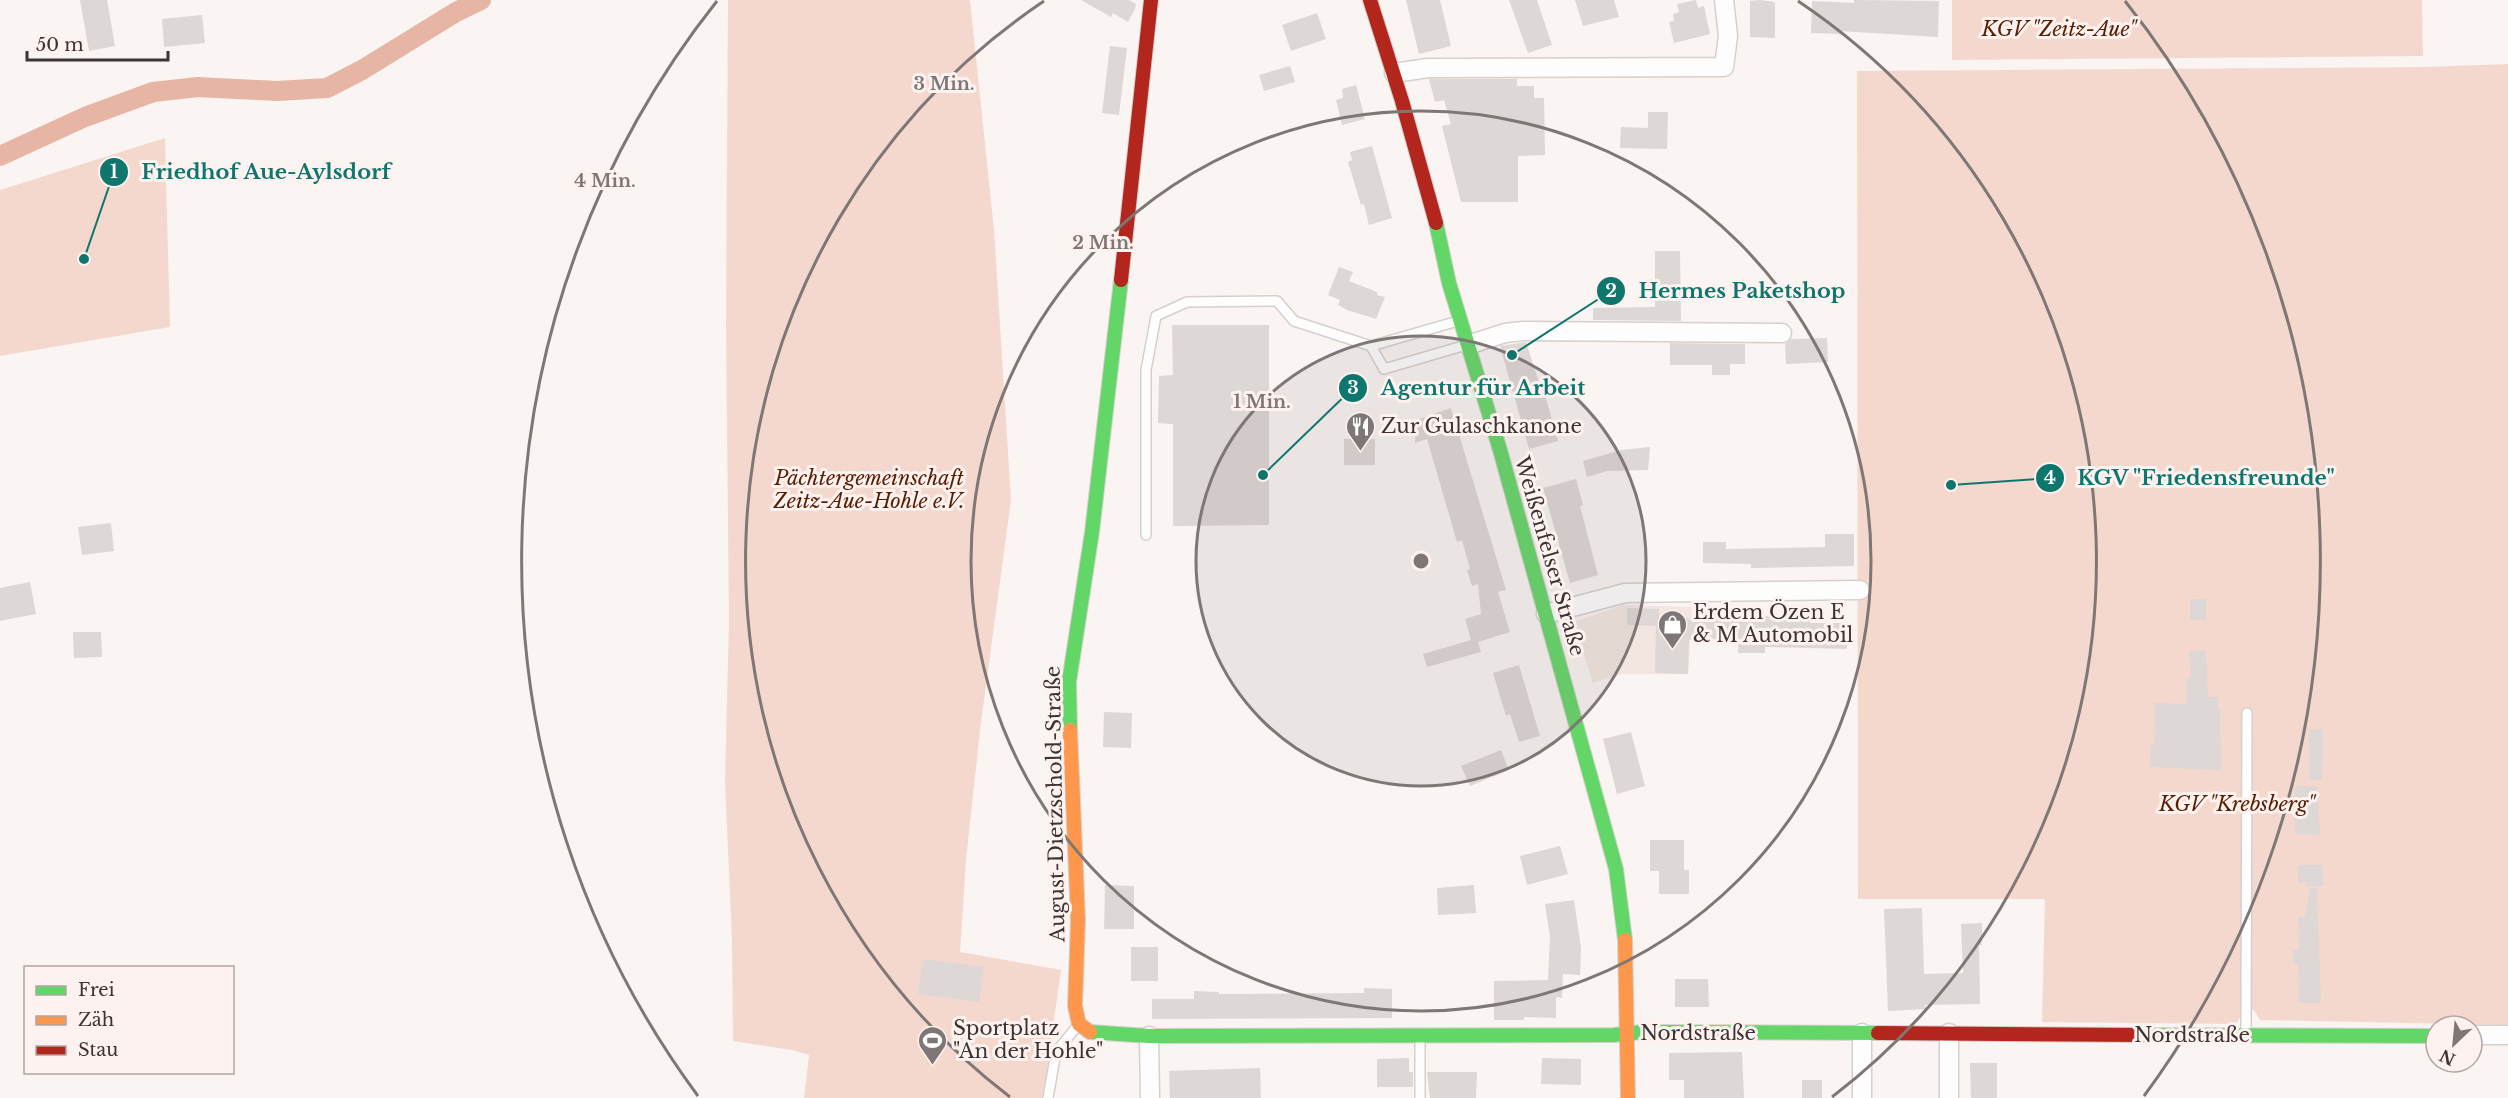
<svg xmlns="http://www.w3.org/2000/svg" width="2508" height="1098" viewBox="0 0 2508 1098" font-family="'Libre Baskerville',serif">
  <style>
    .built { fill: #f3e6e1 }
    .green { fill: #f4d8ce }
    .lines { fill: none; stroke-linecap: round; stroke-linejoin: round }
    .canal { stroke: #e6b5a3; stroke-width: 20 }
    .building { fill: #ddd7d5 }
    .lane-casing { stroke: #d6d0cd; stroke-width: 12 }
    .street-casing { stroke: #d6d0cd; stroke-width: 21 }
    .fast-casing { stroke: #d6d0cd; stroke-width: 16 }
    .slow-casing { stroke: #d6d0cd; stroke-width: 16 }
    .jam-casing { stroke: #d6d0cd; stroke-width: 16 }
    .lane { stroke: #fefdfd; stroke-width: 9 }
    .street { stroke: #fefdfd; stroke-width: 18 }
    .fast { stroke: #63d668; stroke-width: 14 }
    .slow { stroke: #ff974d; stroke-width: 14 }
    .jam { stroke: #b3261e; stroke-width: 14 }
    .ring { fill: none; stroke: #7e7775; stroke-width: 3 }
    .labels { text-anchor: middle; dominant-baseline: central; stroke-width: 6; stroke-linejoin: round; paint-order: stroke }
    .park-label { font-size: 20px; font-style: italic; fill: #591e02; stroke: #fdf2ef }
    .poi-label { font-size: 20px; fill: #3b3432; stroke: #fdf2ef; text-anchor: start }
    .street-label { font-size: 20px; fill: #3b3432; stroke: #fdf2ef }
    .centre { fill: #7e7775; stroke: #fdf2ef; stroke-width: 3 }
    .ring-label { font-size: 18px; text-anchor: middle; font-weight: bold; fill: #7e7775; stroke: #fdf2ef; stroke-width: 6; stroke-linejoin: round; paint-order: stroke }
    .leader { fill: none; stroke: #0f766e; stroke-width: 2 }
    .callout-dot { fill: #0f766e; stroke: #fdf2ef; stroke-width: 2 }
    .mark-label { font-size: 18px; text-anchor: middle; font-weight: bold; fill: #fff }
    .callout-label { font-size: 21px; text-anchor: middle; font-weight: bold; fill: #0f766e; stroke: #fdf2ef; stroke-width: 6; stroke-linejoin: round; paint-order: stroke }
  </style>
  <rect width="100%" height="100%" fill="#faf4f2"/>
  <path class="built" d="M1623,605L1692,607L1688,674H1622L1593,683L1574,622Z"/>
  <g class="green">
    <path d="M728,0H970L994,230L1011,500L980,730L966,860L960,952L1061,970L1043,1098H804L809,1055L792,1050L733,1041L732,940L725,782L729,621L726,323Z"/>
    <path d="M1952,0H2422L2423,56L1952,60Z"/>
    <path d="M2508,64V1025L2260,1020L2254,1010H2244L2236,1024L2042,1022L2045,899H1858L1857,71L2425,67Z"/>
    <path d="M165,138L170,327L0,356V190Z"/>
  </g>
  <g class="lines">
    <path class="canal" d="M0,156L85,117L153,92L198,87L277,91L327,88L362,70L456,12L481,0"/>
  </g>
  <g class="building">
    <path d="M80,0H107L115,46L89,51Z"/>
    <path d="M1081,0H1129L1136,4L1135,9L1128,22L1113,13L1111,17Z"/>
    <path d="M1406,0H1440L1451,46L1419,54Z"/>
    <path d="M1509,0H1537L1552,45L1528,53Z"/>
    <path d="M1575,0H1614L1619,17L1583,26Z"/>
    <path d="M1696,0L1698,8L1704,6L1710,34L1674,43L1669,22L1674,21L1673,14L1679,12L1677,4Z"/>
    <path d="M1760,0L1775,2V38L1750,37V1Z"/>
    <path d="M1854,0L1939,1L1938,37L1840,31V34L1811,33L1812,1L1854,3Z"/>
    <path d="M1317,13L1326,39L1291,51L1282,25Z"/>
    <path d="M202,15L205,43L164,47L162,19Z"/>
    <path d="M1110,46L1127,48L1119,115L1102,113Z"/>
    <path d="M1290,66L1295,82L1264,91L1259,75Z"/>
    <path d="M1429,79H1517V86H1534V98H1544L1545,155L1518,156V202H1461L1442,126L1451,124L1444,100L1435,102Z"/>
    <path d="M1356,85L1365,119L1342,125L1336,100L1343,98L1342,89Z"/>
    <path d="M1648,112H1668L1667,149L1620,148L1621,127L1648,128Z"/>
    <path d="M1372,146L1392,218L1369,225L1364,204L1361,205L1348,162L1352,160L1350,152Z"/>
    <path d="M1655,251H1680L1681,321L1593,320V308L1655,307Z"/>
    <path d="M1339,267L1353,272L1349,281L1377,292V295L1385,297L1376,319L1347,310L1338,305L1340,300L1328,295Z"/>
    <path d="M1172,325H1269V525L1173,526V424L1158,423L1159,376L1173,375Z"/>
    <path d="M1827,338L1828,362L1786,364L1785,344L1791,339Z"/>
    <path d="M1526,342L1543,395H1545L1558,441L1529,449L1500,346Z"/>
    <path d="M1670,343L1745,344V364H1730V375H1712V365H1670Z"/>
    <path d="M1451,408L1506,590L1498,592L1510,632L1478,642L1481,652L1427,667L1423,654L1471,640L1465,619L1481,614L1478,584L1472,586L1467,570L1470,569L1462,540L1457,542L1427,439L1415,443L1416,420Z"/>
    <rect x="1344" y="439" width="31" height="26"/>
    <path d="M1650,447L1648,470L1607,471L1587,477L1583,461L1621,450Z"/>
    <path d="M1576,479L1583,505L1580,506L1598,575L1570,583L1543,488Z"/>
    <path d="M111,523L114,551L82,555L78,527Z"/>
    <path d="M1825,534H1854V566L1751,568V564L1703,563V542H1726V549L1825,547Z"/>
    <path d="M30,582L36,614L0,621V588Z"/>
    <rect x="2190" y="599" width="16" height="21"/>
    <path d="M1627,608L1659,609V617L1689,618V620L1765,616L1810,619V623H1848L1847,649L1765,647V653H1738V639L1689,640L1688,674L1655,673L1656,626L1627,625Z"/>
    <path d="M73,632H101L102,657L74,658Z"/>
    <path d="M2206,650L2208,697H2218V709H2220L2221,770L2150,767L2151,744H2154L2155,703L2187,704V678H2191L2189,651Z"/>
    <path d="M1519,665L1540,736L1519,742L1510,714L1506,716L1493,673Z"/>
    <path d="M1104,712L1132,713L1131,748L1103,747Z"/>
    <path d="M2323,729L2322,780H2309V730Z"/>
    <path d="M1631,732L1645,786L1617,794L1603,739Z"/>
    <path d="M1501,750L1509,770L1470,786L1461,766Z"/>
    <path d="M2295,786H2317L2320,835L2295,834Z"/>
    <path d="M1650,840H1684V870H1689V894H1659V871H1650Z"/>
    <path d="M1560,846L1568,874L1527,885L1520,856Z"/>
    <path d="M2298,865H2322L2323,886H2307V882L2298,883Z"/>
    <path d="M1105,885L1134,886V929H1104Z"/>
    <path d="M1474,885L1476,913L1438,915L1437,888Z"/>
    <path d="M2310,888H2317L2321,1003H2299L2298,965H2294L2293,950H2299L2298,917H2305Z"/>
    <path d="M1574,900L1581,948L1580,975L1563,974L1562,998L1556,997V1018L1524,1017V1020H1494V981L1548,980L1550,937L1545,904Z"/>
    <path d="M1922,908L1924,974L1963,973L1961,924L1982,923V945H1979L1980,1004L1925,1005L1926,1009L1888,1011L1884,909Z"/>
    <rect x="1131" y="947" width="27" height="34"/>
    <path d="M923,959L984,967L979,1002L918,994Z"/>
    <path d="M1675,979H1708L1709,1007H1675Z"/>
    <path d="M1364,988L1392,989V1018L1152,1019V999H1194V991L1219,992V994L1364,993Z"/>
    <path d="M1742,1052L1744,1098H1684V1080H1669V1053Z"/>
    <path d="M1409,1058V1072H1413V1087H1377V1059Z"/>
    <path d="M1542,1058L1581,1059V1085L1541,1084Z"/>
    <path d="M1970,1063H1997V1098H1971Z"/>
    <path d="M1260,1068L1261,1098H1170L1169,1071Z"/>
    <path d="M1427,1072H1477L1476,1098H1430Z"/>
    <rect x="1802" y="1080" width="20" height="18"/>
  </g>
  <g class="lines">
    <defs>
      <g id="lane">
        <path d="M1371,346L1384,369L1466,345"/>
        <path d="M1146,535V370L1156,316L1187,302L1277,301L1294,321L1371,346L1458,321"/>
        <path d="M2246,1033L2247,713"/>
        <path d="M1048,1098L1056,1052L1078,1025"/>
        <path d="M1420,1098V1037"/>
      </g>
      <g id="street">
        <path d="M1394,73L1428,68L1724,67L1728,36L1724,0"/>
        <path d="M1468,345L1505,333L1523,331L1782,333"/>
        <path d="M1546,614L1625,593L1860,590"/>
        <path d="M1862,1033V1098"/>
        <path d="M2472,1035H2508"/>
        <path d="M1149,1036L1150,1098"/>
        <path d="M1949,1098V1033"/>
      </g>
      <g id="fast">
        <path d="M1436,223L1449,283L1500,450L1616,869L1625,940"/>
        <path d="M1070,730L1069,682L1092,532L1121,280"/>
        <path d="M1090,1032L1149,1036L1614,1035L1642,1032L1878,1033"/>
        <path d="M2141,1035L2436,1036"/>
      </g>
      <g id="slow">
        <path d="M1070,730L1078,920L1075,1006L1079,1024L1090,1032"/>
        <path d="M1625,940L1628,1098"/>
      </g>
      <g id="jam">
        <path d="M1370,0L1402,101L1436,223"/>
        <path d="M1121,280L1151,0"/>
        <path d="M1878,1033L2141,1035"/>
      </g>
    </defs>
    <use href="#lane" class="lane-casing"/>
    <use href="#street" class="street-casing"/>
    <use href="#fast" class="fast-casing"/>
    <use href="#slow" class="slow-casing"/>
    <use href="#jam" class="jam-casing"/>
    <use href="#lane" class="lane"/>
    <use href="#street" class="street"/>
    <use href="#fast" class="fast"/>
    <use href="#slow" class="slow"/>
    <use href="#jam" class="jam"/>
  </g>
  <circle cx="1421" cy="561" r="225" fill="#7e7775" fill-opacity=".12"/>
  <g class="ring">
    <circle cx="1421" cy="561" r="225"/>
    <circle cx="1421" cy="561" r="450"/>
    <path d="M1010 1097A675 675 0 0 1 1044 1M1798 1A675 675 0 0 1 1832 1097"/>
    <path d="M698 1096A900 900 0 0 1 717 1M2125 1A900 900 0 0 1 2144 1096"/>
  </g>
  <defs>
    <symbol id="restaurant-pin" viewBox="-11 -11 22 30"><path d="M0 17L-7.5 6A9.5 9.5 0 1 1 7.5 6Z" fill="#7e7775" stroke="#fdf2ef"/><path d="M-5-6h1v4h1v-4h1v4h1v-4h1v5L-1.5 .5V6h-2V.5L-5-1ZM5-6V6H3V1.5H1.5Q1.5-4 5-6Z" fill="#fff"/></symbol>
    <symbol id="shop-pin" viewBox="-11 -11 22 30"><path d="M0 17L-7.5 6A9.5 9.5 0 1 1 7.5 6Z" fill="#7e7775" stroke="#fdf2ef"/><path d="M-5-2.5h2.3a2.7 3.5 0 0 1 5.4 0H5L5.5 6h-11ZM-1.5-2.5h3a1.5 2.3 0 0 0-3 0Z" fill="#fff"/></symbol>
    <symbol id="stadium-pin" viewBox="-11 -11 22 30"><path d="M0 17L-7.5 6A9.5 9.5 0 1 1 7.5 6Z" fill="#7e7775" stroke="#fdf2ef"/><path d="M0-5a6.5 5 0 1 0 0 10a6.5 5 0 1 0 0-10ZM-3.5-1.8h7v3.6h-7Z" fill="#fff"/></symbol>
  </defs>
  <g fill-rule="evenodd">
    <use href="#restaurant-pin" x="1344" y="410" width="33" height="45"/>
    <use href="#shop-pin" x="1656" y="608" width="33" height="45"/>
    <use href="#stadium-pin" x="916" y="1024" width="33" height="45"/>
  </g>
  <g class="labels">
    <g class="park-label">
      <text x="2059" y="29">KGV "Zeitz-Aue"</text>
      <text x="869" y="478">Pächtergemeinschaft<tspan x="869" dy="23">Zeitz-Aue-Hohle e.V.</tspan></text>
      <text x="2237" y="804">KGV "Krebsberg"</text>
    </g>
    <g class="poi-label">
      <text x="1381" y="426">Zur Gulaschkanone</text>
      <text x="1693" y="612">Erdem Özen E<tspan x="1693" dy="23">&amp; M Automobil</tspan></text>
      <text x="953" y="1028">Sportplatz<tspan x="953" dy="23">"An der Hohle"</tspan></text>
    </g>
    <g class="street-label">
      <text transform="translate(1550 556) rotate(74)">Weißenfelser Straße</text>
      <text transform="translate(1055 804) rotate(-91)">August-Dietzschold-Straße</text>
      <text x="1698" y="1033">Nordstraße</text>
      <text x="2192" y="1035">Nordstraße</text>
    </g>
  </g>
  <circle cx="1421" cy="561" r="9" class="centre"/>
  <g class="ring-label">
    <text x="944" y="90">3 Min.</text>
    <text x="605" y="187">4 Min.</text>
    <text x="1103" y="249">2 Min.</text>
    <text x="1262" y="408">1 Min.</text>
  </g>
  <path class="leader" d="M84 259L114 172M1512 355L1611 291M1263 475L1353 388M1951 485L2050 478"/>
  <g class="callout-dot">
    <circle cx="84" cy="259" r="6"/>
    <circle cx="1512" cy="355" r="6"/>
    <circle cx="1263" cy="475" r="6"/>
    <circle cx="1951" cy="485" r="6"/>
    <circle cx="114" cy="172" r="15"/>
    <circle cx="1611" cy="291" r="15"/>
    <circle cx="1353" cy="388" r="15"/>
    <circle cx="2050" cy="478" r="15"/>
  </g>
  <g class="mark-label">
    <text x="114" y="178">1</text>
    <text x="1611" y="297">2</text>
    <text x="1353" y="394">3</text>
    <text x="2050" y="484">4</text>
  </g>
  <g class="callout-label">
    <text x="266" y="179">Friedhof Aue-Aylsdorf</text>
    <text x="1742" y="298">Hermes Paketshop</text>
    <text x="1483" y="395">Agentur für Arbeit</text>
    <text x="2206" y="485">KGV "Friedensfreunde"</text>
  </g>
  <rect x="24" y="966" width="210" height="108" fill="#fdf2ef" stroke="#afa6a3" stroke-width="1.5"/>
  <rect x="36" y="986" width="30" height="9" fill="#63d668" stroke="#afa6a3" stroke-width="1.5"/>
  <text x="78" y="996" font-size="18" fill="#3b3432">Frei</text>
  <rect x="36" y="1016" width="30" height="9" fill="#ff974d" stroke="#afa6a3" stroke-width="1.5"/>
  <text x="78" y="1026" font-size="18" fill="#3b3432">Zäh</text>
  <rect x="36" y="1046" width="30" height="9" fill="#b3261e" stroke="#afa6a3" stroke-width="1.5"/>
  <text x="78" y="1056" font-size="18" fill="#3b3432">Stau</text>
  <g transform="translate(2454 1044) rotate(206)"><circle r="28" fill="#fdf2ef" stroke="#afa6a3" stroke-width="1.5"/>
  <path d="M0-4.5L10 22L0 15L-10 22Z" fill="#7e7775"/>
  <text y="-9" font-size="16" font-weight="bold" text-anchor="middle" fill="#3b3432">N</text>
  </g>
  <path d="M27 51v9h141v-9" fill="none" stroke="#3b3432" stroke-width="3"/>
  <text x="36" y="51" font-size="18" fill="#3b3432" stroke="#fdf2ef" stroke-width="4.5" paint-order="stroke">50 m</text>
</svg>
